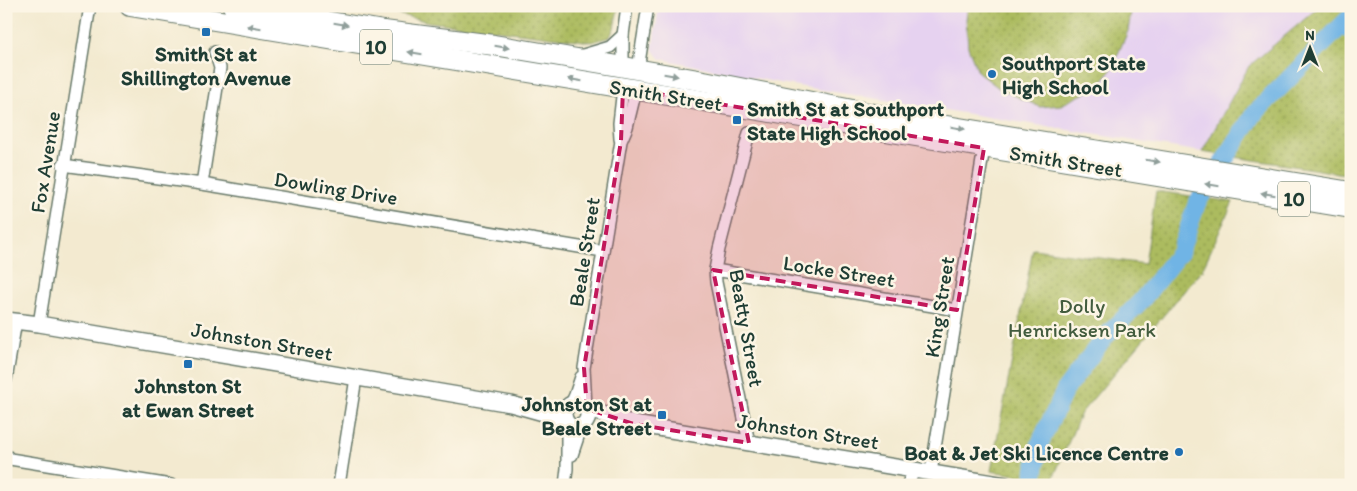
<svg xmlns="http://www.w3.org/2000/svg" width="1357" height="491" viewBox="0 0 1357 491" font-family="Itim,sans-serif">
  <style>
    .built { fill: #e6d2f0 }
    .park { fill: url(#park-dots); stroke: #667c49 }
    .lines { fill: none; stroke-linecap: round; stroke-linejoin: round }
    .stream { stroke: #6fb4e5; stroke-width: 3 }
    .river { stroke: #6fb4e5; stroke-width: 18 }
    .minor-casing { stroke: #697a6b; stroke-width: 14 }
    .tertiary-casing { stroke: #697a6b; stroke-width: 18 }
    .trunk-casing { stroke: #697a6b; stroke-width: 22 }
    .minor { stroke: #fff; stroke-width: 11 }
    .tertiary { stroke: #fff; stroke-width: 15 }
    .trunk { stroke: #fff; stroke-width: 20 }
    .oneway { fill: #8f9e9a }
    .marked { fill: #c2185b; fill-opacity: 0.2; stroke: #c2185b; stroke-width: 4; stroke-dasharray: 10 6; stroke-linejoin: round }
    .poi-dot { fill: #1f6fb2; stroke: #fcf5e5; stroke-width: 2 }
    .labels { text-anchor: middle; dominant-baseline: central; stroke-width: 5; stroke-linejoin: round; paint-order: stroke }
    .shield { fill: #fcf5e5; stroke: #617469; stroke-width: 1 }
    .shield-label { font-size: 20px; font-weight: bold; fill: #1f3d34 }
    .poi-label { font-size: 21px; font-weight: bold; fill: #1f3d34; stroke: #fcf5e5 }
    .street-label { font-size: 21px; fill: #1f3d34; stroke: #fcf5e5 }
    .park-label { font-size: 21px; fill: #425c3e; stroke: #fcf5e5 }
  </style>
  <defs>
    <pattern id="park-dots" width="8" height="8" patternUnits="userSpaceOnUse" patternTransform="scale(1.25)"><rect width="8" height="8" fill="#acbb5e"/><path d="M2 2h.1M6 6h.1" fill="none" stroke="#8b994e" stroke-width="1.8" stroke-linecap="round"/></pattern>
  </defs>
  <rect width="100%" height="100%" fill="#fcf5e5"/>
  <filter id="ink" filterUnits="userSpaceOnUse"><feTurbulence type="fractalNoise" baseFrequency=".02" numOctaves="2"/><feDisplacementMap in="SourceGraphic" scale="10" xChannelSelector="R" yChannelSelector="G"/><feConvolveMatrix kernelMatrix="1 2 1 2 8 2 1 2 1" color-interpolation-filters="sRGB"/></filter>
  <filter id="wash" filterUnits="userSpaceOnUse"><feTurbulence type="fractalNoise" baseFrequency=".0096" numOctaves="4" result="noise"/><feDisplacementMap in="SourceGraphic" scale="20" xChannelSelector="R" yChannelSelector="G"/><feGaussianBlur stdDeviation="1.12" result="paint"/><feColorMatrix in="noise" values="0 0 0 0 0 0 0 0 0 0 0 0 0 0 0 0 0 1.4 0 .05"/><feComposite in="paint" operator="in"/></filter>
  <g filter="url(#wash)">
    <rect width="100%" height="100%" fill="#f3ead0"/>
    <path class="built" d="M659,6H1320L1249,66L1202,152L780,83L661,59L653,50V45Z"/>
    <g class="park">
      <path d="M318,6H618V9L614,28L610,37L592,42L429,22L386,11L355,12Z"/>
      <path d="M968,6H1132L1128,31L1111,70L1102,81L1091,90L1061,105L1040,107L1000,89L978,72L968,47L966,19Z"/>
      <path d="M1320,6H1351V175L1202,152L1249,66Z"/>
      <path d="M1156,191L1233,202L1202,270L1081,413L1052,481L991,471L1033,249L1145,264Z"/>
    </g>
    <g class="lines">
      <path class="stream" d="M1336,31L1351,39"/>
      <path class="river" d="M1032,485L1040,443L1065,390L1103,339L1141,301L1180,252L1197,203L1254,114L1351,16"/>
    </g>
  </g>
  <g filter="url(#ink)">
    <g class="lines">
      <defs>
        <g id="minor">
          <path d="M583,55L610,47L623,35"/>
          <path d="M623,67V35L627,6"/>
          <path d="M638,69L648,6"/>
          <path d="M749,133L719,249L715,270L716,282L749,443"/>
          <path d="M620,139L619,123L623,88"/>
          <path d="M63,165L202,184L603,251"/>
          <path d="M202,184L220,68L215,52"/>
          <path d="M715,270L957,310"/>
          <path d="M39,324L90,6"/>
          <path d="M6,380L16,321"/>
          <path d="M571,404L575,395L581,377"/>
          <path d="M586,407L584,368L621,141L627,127L636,90"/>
          <path d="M6,455L10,459L171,485"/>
          <path d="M572,455L582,425"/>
          <path d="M931,472L984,148"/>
          <path d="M339,485L356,378"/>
          <path d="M565,485L567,469V423"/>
          <path d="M907,485L915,470"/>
        </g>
        <g id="tertiary">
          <path d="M6,320L39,324L511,404L565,419"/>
          <circle cx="576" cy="415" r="12"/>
          <path d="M587,409L634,424L1005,485"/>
        </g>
        <g id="trunk">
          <path d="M130,6L1351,208"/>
          <path d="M233,6L384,31L494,45L607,64L704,81L873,114L1351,192"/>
        </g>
      </defs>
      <use href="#minor" class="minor-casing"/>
      <use href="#tertiary" class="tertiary-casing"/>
      <use href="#trunk" class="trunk-casing"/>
      <use href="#minor" class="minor"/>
      <use href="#tertiary" class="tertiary"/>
      <use href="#trunk" class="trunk"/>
    </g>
    <defs><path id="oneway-solid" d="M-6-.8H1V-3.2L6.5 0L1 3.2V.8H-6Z" transform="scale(1.25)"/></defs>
    <g class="oneway">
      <use href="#oneway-solid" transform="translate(341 24) rotate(9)"/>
      <use href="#oneway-solid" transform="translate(254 27) rotate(-171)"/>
      <use href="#oneway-solid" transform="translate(502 47) rotate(9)"/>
      <use href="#oneway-solid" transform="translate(415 53) rotate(-171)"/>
      <use href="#oneway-solid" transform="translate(671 75) rotate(10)"/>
      <use href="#oneway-solid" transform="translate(575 80) rotate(-170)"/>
      <use href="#oneway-solid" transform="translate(958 128) rotate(9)"/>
      <use href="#oneway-solid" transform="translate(1153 161) rotate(9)"/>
      <use href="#oneway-solid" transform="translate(1212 185) rotate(-171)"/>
      <use href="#oneway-solid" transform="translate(1268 194) rotate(-171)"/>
    </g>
  </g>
  <path class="marked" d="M623,88L984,148L957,310L713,270L749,443L634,424L587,409L584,368L621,141Z"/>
  <g class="poi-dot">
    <rect x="201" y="27" width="10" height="10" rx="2.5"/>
    <circle cx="992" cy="74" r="5"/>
    <rect x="732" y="115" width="10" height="10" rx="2.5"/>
    <rect x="183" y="359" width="10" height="10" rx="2.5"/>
    <rect x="657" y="410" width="10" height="10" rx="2.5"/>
    <circle cx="1179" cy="452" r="5"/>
  </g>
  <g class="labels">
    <g class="shield">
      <rect x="360" y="29.5" width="32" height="35" rx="4"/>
      <rect x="1278" y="181.5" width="32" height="35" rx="4"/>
    </g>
    <g class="shield-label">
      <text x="376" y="47">10</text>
      <text x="1294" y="199">10</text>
    </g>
    <g class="poi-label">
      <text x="206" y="53">Smith St at<tspan x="206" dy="24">Shillington Avenue</tspan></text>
      <text x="1002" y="62" text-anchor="start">Southport State<tspan x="1002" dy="24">High School</tspan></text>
      <text x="747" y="108" text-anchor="start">Smith St at Southport<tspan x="747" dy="24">State High School</tspan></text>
      <text x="188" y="385">Johnston St<tspan x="188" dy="24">at Ewan Street</tspan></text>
      <text x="652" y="403" text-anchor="end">Johnston St at<tspan x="652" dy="24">Beale Street</tspan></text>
      <text x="1169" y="452" text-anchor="end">Boat &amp; Jet Ski Licence Centre</text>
    </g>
    <g class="street-label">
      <text transform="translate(666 95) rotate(9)">Smith Street</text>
      <text transform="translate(1066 161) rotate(9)">Smith Street</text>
      <text transform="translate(45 162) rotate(-81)">Fox Avenue</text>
      <text transform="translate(336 188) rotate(9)">Dowling Drive</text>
      <text transform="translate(584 252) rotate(-81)">Beale Street</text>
      <text transform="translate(839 271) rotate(9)">Locke Street</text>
      <text transform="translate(939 307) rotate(-81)">King Street</text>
      <text transform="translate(747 328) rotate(80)">Beatty Street</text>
      <text transform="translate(262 341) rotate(10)">Johnston Street</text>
      <text transform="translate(808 431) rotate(9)">Johnston Street</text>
    </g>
    <g class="park-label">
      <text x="1082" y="305">Dolly<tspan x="1082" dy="24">Henricksen Park</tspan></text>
    </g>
  </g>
  <rect width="1357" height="491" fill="none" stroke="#fcf5e5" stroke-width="25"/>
  <g transform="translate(1310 48)" stroke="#fcf5e5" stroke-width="4" paint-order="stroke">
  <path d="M0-4L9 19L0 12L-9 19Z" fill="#1f3d34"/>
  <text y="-8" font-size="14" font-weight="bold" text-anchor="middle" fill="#1f3d34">N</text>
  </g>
</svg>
